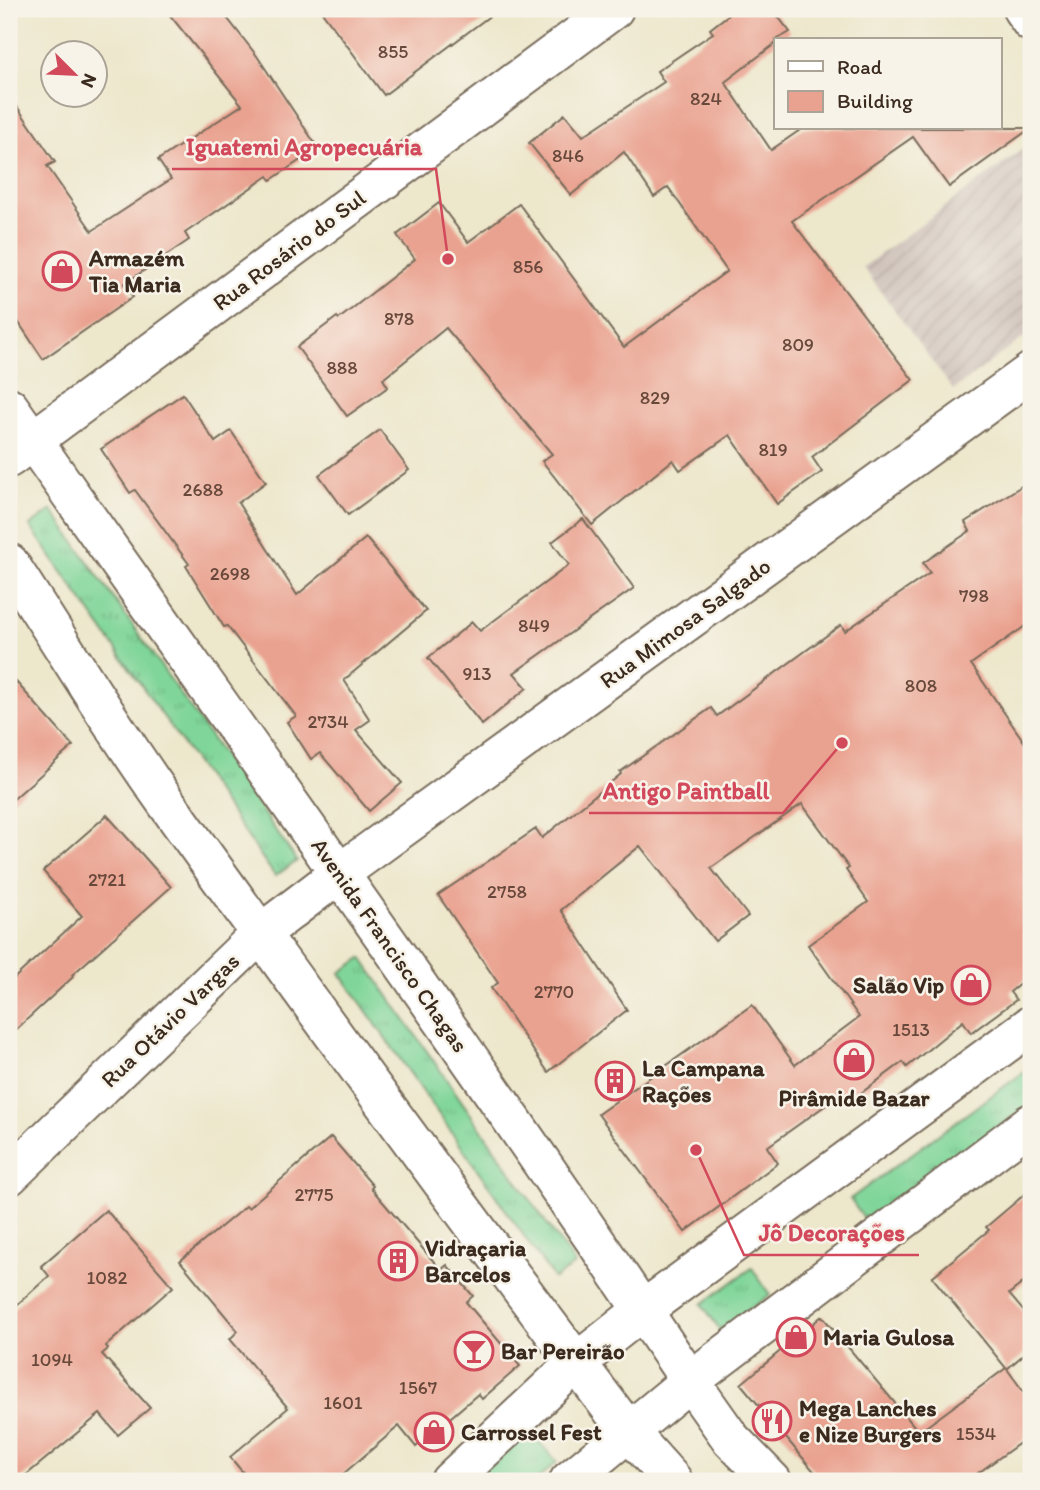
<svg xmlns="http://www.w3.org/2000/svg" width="1040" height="1490" viewBox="0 0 1040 1490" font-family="Itim,sans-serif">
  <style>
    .industrial { fill: url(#industrial-furrows) }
    .grass { fill: url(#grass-tufts); stroke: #5e805c; stroke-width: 2 }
    .building { fill: #eaa290 }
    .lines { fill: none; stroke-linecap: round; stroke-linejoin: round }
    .minor-casing { stroke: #796c5b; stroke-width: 42 }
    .tertiary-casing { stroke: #796c5b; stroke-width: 42 }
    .secondary-casing { stroke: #796c5b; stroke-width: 42 }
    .minor { stroke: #fff; stroke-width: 38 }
    .tertiary { stroke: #fff; stroke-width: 38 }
    .secondary { stroke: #fff; stroke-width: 38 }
    .labels { text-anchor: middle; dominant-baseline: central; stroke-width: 5; stroke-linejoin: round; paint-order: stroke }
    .number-label { font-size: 19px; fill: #67483a }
    .street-label { font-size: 23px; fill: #3b2a1e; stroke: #f7f3e8 }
    .poi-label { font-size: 23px; font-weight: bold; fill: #3b2a1e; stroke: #f7f3e8; text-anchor: start }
    .leader { fill: none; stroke: #d1495b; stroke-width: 2.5 }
    .callout-dot { fill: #d1495b; stroke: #f7f3e8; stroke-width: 2.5 }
    .callout-label { font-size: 24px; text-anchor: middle; font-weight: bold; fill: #d1495b; stroke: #f7f3e8; stroke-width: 5; stroke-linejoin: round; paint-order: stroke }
  </style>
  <defs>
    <pattern id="industrial-furrows" width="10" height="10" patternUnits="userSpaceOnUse" patternTransform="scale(1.75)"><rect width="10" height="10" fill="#cec1ba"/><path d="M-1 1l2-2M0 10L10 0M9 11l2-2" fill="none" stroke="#b2a69f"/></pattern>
    <pattern id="grass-tufts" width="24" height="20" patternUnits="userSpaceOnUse" patternTransform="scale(1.75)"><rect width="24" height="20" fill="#80d69a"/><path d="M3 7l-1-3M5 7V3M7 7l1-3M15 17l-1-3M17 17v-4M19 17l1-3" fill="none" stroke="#70b884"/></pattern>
  </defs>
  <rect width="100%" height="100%" fill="#f7f3e8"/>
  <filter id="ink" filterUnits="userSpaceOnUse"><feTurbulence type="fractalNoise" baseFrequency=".0143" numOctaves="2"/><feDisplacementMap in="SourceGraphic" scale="14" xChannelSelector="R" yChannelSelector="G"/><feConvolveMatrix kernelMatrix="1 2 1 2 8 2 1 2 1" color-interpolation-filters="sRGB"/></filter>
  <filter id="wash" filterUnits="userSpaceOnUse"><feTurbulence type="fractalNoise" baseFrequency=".00686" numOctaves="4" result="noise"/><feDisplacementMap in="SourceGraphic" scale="28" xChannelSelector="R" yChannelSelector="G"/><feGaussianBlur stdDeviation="1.57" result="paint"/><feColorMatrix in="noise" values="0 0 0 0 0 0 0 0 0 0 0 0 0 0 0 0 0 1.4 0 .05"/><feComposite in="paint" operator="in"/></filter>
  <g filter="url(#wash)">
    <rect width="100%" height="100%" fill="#ede7cc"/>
    <path class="industrial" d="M1031,143V332L953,390L863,267Z"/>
    <g class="grass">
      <path d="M52,510L297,861L275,876L30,526Z"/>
      <path d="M362,958L575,1264L554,1279L340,973Z"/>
      <path d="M1031,1067V1103L867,1223L850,1199Z"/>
      <path d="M752,1268L770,1295L720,1330L702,1304Z"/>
      <path d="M526,1428L557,1462L536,1481H468Z"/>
    </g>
    <g id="blocks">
      <g class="building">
        <path d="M165,9H220L257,56L318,148L271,180L268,176L185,233L189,240L124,284L133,297L43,359L9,308V95L55,162L47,166L92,231L171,179L158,160L242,105Z"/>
        <path d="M320,9H499L384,95Z"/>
        <path d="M736,9H772L790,32L776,40V43L725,82L771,150L803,128H1031L949,187L913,137L792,221L913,380L812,457L822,472L777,504L730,435L680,470L673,460L592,525L542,461L552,454L446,328L383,379L388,387L347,416L297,347L337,317L339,319L415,259L397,235L439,203L468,242L519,204L624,347L727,271L668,187L654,197L624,152L571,195L529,143L565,114L583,136L664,82L657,71L713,33L710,29Z"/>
        <path d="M183,394L215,442L231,431L266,482L238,503L297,595L366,538L426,611L344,680L370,720L356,730L402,783L369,811L320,753L311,759L287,722L296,716L227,626L224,627L186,566L189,564L135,490L130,493L101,449Z"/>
        <path d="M380,430L409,470L348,515L319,475Z"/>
        <path d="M1031,480V622L971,664L1031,752V975L1010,992L1016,1000L971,1033L963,1021L907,1067L903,1062L849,1102L843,1093L767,1147L778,1163L685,1232L598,1114L752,1005L795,1065L859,1017L808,945L868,902L846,870L849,868L802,804L711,868L748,916L715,941L640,846L561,910L627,1010L548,1072L491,988L498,983L438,895L536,829L542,838L621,774L620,772L711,708L717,716L841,625L845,631L930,573L923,563L970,531L965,522Z"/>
        <path d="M583,519L634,588L514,673L527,688L482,725L428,658L472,622L480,631L569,565L552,542Z"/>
        <path d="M9,674L73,746L9,803Z"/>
        <path d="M107,815L171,887L72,975L73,977L9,1036V983L82,916L43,871Z"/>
        <path d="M331,1137L373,1186L371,1188L441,1270L447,1265L473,1296L466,1302L520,1366L482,1399L478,1394L416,1447L399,1426L335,1481H250L230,1457L288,1408L230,1339L238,1331L180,1261L246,1206L248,1208Z"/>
        <path d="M1031,1189V1283L1028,1279L1009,1294L1031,1320V1348L1007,1369L1031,1402V1435L967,1481H822L741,1384L822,1316L919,1432L1006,1368L932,1277L989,1230L986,1227Z"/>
        <path d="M106,1210L173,1287L106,1346L108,1349L102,1354L150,1408L118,1435L100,1414L19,1481H9V1312L49,1276L41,1266Z"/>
      </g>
    </g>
  </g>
  <g filter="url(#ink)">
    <use href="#blocks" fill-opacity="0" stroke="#796c5b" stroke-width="2"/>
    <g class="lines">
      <defs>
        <g id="minor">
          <path d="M1022,9L1031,22"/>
          <path d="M9,458L614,9"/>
          <path d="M9,1176L260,934L340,873L1031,372"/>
        </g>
        <g id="tertiary">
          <path d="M690,1381L731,1439L772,1481"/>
          <path d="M629,1432L673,1481"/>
        </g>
        <g id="secondary">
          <path d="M9,407C237,731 470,1052 690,1381"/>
          <path d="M9,563C61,642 110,724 165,801C317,1013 471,1224 629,1432"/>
          <path d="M450,1481L576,1363L643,1310L1031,1025"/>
          <path d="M569,1481L690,1381L1031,1123"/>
        </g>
      </defs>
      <use href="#minor" class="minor-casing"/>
      <use href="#tertiary" class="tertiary-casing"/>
      <use href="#secondary" class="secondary-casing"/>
      <use href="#minor" class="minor"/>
      <use href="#tertiary" class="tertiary"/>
      <use href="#secondary" class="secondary"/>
    </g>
  </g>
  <defs>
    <symbol id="shop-ring" viewBox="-11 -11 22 22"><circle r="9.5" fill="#f7f3e8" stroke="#d1495b" stroke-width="1.5"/><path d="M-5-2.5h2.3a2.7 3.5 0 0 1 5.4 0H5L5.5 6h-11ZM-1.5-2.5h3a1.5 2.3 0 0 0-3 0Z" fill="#d1495b"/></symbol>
    <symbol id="building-ring" viewBox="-11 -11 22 22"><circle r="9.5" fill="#f7f3e8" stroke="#d1495b" stroke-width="1.5"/><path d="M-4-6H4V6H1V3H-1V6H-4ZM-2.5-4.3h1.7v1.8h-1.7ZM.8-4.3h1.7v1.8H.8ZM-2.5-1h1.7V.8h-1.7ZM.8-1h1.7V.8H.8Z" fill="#d1495b"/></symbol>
    <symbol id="bar-ring" viewBox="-11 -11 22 22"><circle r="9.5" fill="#f7f3e8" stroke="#d1495b" stroke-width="1.5"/><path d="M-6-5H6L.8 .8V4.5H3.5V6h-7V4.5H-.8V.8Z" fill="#d1495b"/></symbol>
    <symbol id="restaurant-ring" viewBox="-11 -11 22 22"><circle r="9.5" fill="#f7f3e8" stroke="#d1495b" stroke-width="1.5"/><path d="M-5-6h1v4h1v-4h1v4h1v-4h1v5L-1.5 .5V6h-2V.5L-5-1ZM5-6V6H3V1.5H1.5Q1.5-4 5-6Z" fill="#d1495b"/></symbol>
  </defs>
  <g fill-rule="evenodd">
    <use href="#shop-ring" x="40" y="249" width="44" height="44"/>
    <use href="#shop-ring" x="949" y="963" width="44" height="44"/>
    <use href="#shop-ring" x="832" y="1038" width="44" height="44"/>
    <use href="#building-ring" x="593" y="1059" width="44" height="44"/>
    <use href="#building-ring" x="376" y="1239" width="44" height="44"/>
    <use href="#shop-ring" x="774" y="1315" width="44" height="44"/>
    <use href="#bar-ring" x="452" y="1329" width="44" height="44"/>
    <use href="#restaurant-ring" x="750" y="1399" width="44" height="44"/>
    <use href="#shop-ring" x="412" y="1410" width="44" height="44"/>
  </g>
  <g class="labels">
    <g class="number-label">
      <text x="393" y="51">855</text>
      <text x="706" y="98">824</text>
      <text x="568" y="155">846</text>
      <text x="528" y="266">856</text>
      <text x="399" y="318">878</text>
      <text x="798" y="344">809</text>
      <text x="342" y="367">888</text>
      <text x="655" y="397">829</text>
      <text x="773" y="449">819</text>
      <text x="203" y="489">2688</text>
      <text x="230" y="573">2698</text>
      <text x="974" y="595">798</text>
      <text x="534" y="625">849</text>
      <text x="477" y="673">913</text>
      <text x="921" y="685">808</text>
      <text x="328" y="721">2734</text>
      <text x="107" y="879">2721</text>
      <text x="507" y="891">2758</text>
      <text x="554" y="991">2770</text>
      <text x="911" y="1029">1513</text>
      <text x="314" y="1194">2775</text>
      <text x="107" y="1277">1082</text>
      <text x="52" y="1359">1094</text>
      <text x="418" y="1387">1567</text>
      <text x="343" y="1402">1601</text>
      <text x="976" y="1433">1534</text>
    </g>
    <g class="street-label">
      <text transform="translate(289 250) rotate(-37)">Rua Rosário do Sul</text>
      <text transform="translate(685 623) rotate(-36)">Rua Mimosa Salgado</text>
      <text transform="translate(390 945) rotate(55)">Avenida Francisco Chagas</text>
      <text transform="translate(170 1020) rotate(-44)">Rua Otávio Vargas</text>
    </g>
    <g class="poi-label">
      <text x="89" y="258">Armazém<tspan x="89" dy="26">Tia Maria</tspan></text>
      <text x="944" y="985" text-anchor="end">Salão Vip</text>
      <text x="642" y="1068">La Campana<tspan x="642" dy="26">Rações</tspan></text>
      <text x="854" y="1098" text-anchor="middle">Pirâmide Bazar</text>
      <text x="425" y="1248">Vidraçaria<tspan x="425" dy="26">Barcelos</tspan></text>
      <text x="823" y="1337">Maria Gulosa</text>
      <text x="501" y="1351">Bar Pereirão</text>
      <text x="799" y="1408">Mega Lanches<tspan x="799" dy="26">e Nize Burgers</tspan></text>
      <text x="461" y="1432">Carrossel Fest</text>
    </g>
  </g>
  <path class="leader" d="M448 259L436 169H172M842 743L783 813H589M696 1150L744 1255H919"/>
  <g class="callout-dot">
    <circle cx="448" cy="259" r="7"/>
    <circle cx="842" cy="743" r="7"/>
    <circle cx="696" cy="1150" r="7"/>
  </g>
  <g class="callout-label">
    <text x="304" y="155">Iguatemi Agropecuária</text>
    <text x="686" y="799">Antigo Paintball</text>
    <text x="832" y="1241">Jô Decorações</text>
  </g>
  <rect width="1040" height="1490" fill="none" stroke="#f7f3e8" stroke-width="35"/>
  <rect x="774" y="38" width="228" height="91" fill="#f7f3e8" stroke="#aca397" stroke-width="2"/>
  <rect x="788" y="61" width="35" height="10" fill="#ffffff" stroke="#aca397" stroke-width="2"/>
  <text x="837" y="74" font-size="21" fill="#3b2a1e">Road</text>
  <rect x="788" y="91" width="35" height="21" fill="#eaa290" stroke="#aca397" stroke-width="2"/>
  <text x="837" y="108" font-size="21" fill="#3b2a1e">Building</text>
  <g transform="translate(74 74) rotate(114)"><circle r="33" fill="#f7f3e8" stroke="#aca397" stroke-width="2"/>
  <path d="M0-5L12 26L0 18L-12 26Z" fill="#d1495b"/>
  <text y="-10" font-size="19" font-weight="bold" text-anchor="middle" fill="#3b2a1e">N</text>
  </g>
</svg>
